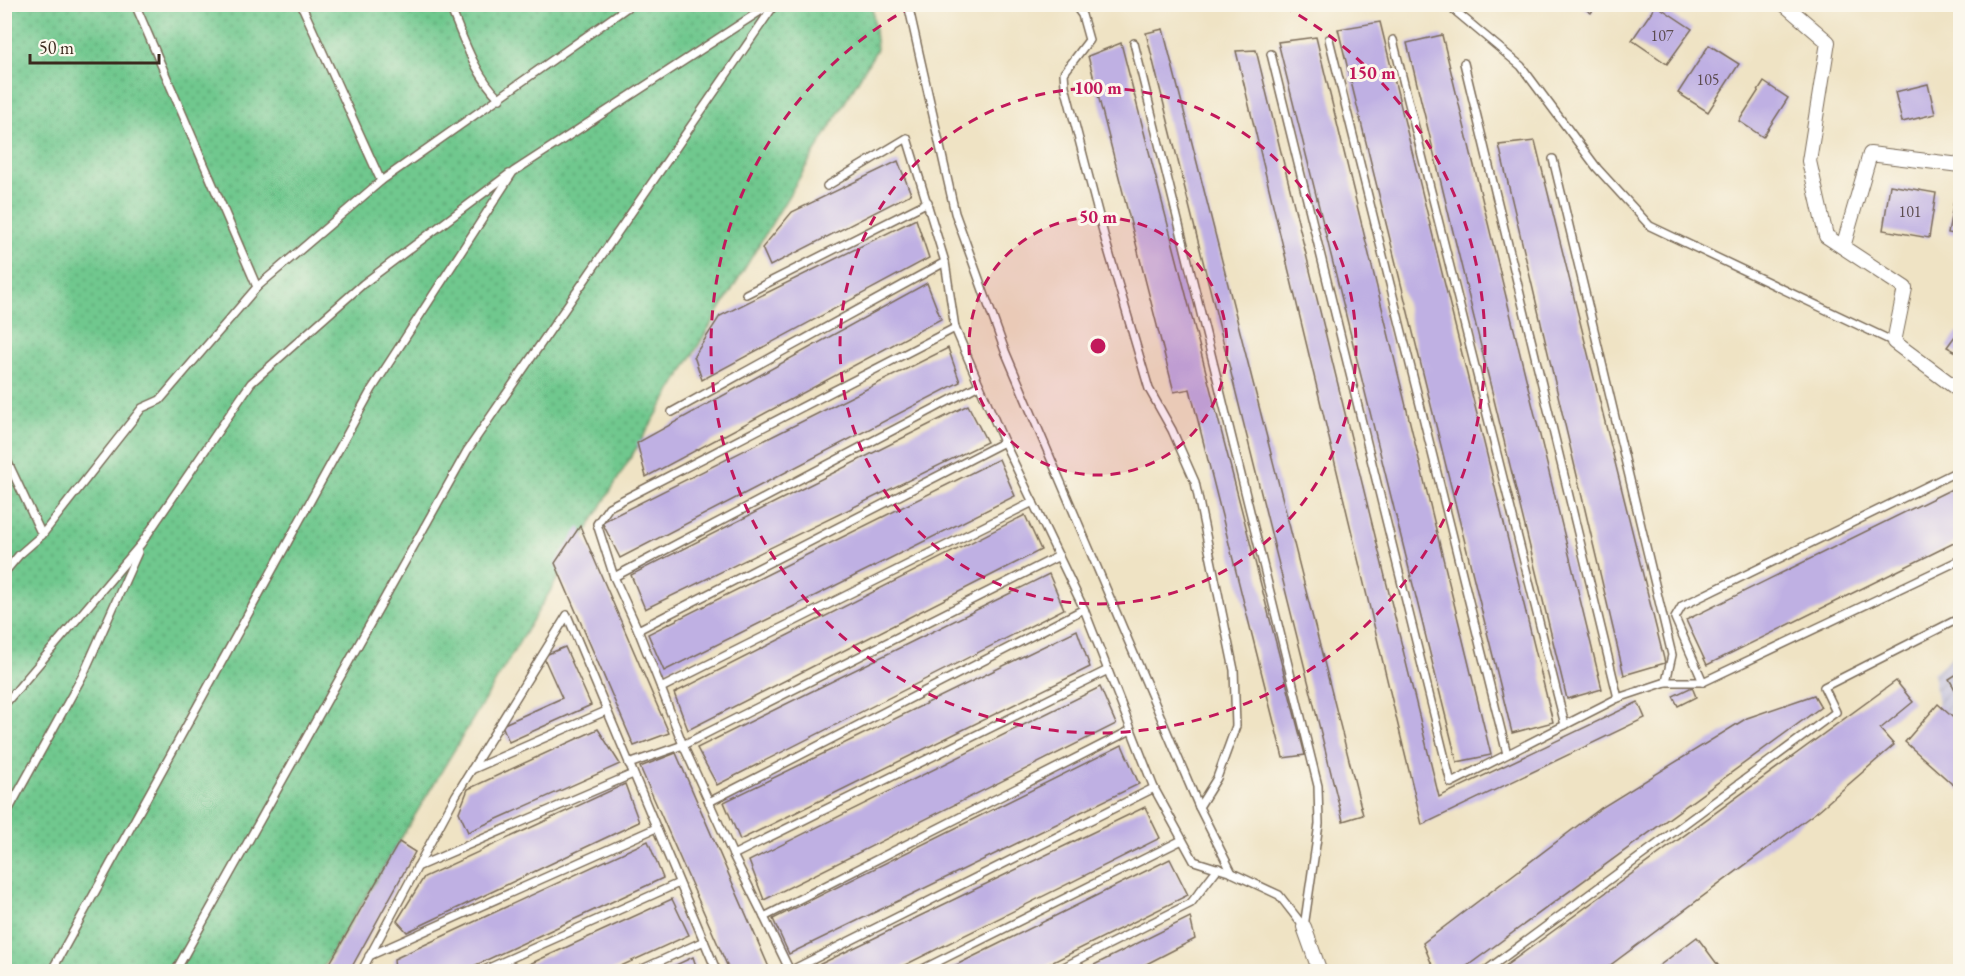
<svg xmlns="http://www.w3.org/2000/svg" width="1965" height="976" viewBox="0 0 1965 976" font-family="'EB Garamond',serif">
  <style>
    .industrial { fill: url(#industrial-furrows) }
    .grass { fill: url(#grass-dots); stroke: #557956; stroke-width: 1.5 }
    .building { fill: #bfb0e3 }
    .lines { fill: none; stroke-linecap: round; stroke-linejoin: round }
    .service-casing { stroke: #7a6b58; stroke-width: 10 }
    .minor-casing { stroke: #7a6b58; stroke-width: 16 }
    .service { stroke: #fff; stroke-width: 7 }
    .minor { stroke: #fff; stroke-width: 14 }
    .ring { fill: none; stroke: #c2185b; stroke-width: 3; stroke-dasharray: 10 8 }
    .labels { text-anchor: middle; dominant-baseline: central; stroke-width: 6; stroke-linejoin: round; paint-order: stroke }
    .number-label { font-size: 16px; fill: #5c4c4f }
    .centre { fill: #c2185b; stroke: #fbf7ec; stroke-width: 3 }
    .ring-label { font-size: 18px; text-anchor: middle; font-weight: bold; fill: #c2185b; stroke: #fbf7ec; stroke-width: 6; stroke-linejoin: round; paint-order: stroke }
  </style>
  <defs>
    <pattern id="industrial-furrows" width="10" height="10" patternUnits="userSpaceOnUse" patternTransform="scale(1.5)"><rect width="10" height="10" fill="#c3c1db"/><path d="M-1 1l2-2M0 10L10 0M9 11l2-2" fill="none" stroke="#a8a6bc"/></pattern>
    <pattern id="grass-dots" width="8" height="8" patternUnits="userSpaceOnUse" patternTransform="scale(1.5)"><rect width="8" height="8" fill="#6fc88e"/><path d="M2 2h.1M6 6h.1" fill="none" stroke="#5ca373" stroke-width="1.8" stroke-linecap="round"/></pattern>
  </defs>
  <rect width="100%" height="100%" fill="#fbf7ec"/>
  <filter id="ink" filterUnits="userSpaceOnUse"><feTurbulence type="fractalNoise" baseFrequency=".0167" numOctaves="2"/><feDisplacementMap in="SourceGraphic" scale="12" xChannelSelector="R" yChannelSelector="G"/><feConvolveMatrix kernelMatrix="1 2 1 2 8 2 1 2 1" color-interpolation-filters="sRGB"/></filter>
  <filter id="wash" filterUnits="userSpaceOnUse"><feTurbulence type="fractalNoise" baseFrequency=".008" numOctaves="4" result="noise"/><feDisplacementMap in="SourceGraphic" scale="24" xChannelSelector="R" yChannelSelector="G"/><feGaussianBlur stdDeviation="1.35" result="paint"/><feColorMatrix in="noise" values="0 0 0 0 0 0 0 0 0 0 0 0 0 0 0 0 0 1.4 0 .05"/><feComposite in="paint" operator="in"/></filter>
  <g filter="url(#wash)">
    <rect width="100%" height="100%" fill="#efe3c4"/>
    <path class="industrial" d="M1960,650V724L1938,704L1933,673Z"/>
    <path class="grass" d="M5,5H872L877,49L321,971L5,972Z"/>
    <g id="blocks">
      <g class="building">
        <path d="M1578,4H1597L1591,13Z"/>
        <path d="M1656,5L1692,29L1667,64L1632,40Z"/>
        <path d="M1380,22L1553,722L1512,733L1338,29Z"/>
        <path d="M1163,29L1363,815L1343,821L1146,33Z"/>
        <path d="M1442,35L1602,689L1567,699L1407,43Z"/>
        <path d="M1316,37L1491,755L1457,762L1278,42Z"/>
        <path d="M1121,43L1305,755L1283,758L1190,389L1174,392L1088,56Z"/>
        <path d="M1709,45L1739,64L1708,112L1678,93Z"/>
        <path d="M1256,50L1439,797L1638,702L1645,718L1422,825L1236,51Z"/>
        <path d="M1764,82L1788,98L1763,137L1739,121Z"/>
        <path d="M1928,84L1935,114L1902,122L1895,92Z"/>
        <path d="M1535,141L1665,663L1624,675L1499,145Z"/>
        <path d="M898,161L911,194L770,266L762,248L792,212Z"/>
        <path d="M1890,185L1936,193L1929,238L1883,230Z"/>
        <path d="M1954,200L1960,201V235L1948,233Z"/>
        <path d="M916,219L929,258L702,380L694,356L720,316Z"/>
        <path d="M927,283L941,319L646,477L637,443Z"/>
        <path d="M1958,332L1960,333V354L1947,347Z"/>
        <path d="M948,348L960,382L620,558L602,522Z"/>
        <path d="M968,405L987,442L645,609L631,575Z"/>
        <path d="M999,459L1015,496L664,671L648,634Z"/>
        <path d="M1960,485V540L1707,665L1686,620Z"/>
        <path d="M1025,515L1041,550L688,730L674,693Z"/>
        <path d="M580,526L669,733L634,746L555,563Z"/>
        <path d="M1049,574L1064,609L717,785L697,748Z"/>
        <path d="M1077,630L1090,667L740,840L724,802Z"/>
        <path d="M565,647L591,705L509,742L502,725L562,698L543,656Z"/>
        <path d="M1960,672V698L1949,679Z"/>
        <path d="M1896,681L1913,702L1880,729L1894,745L1819,810L1601,972H1497Z"/>
        <path d="M1100,687L1116,724L764,900L749,861Z"/>
        <path d="M1692,687L1696,697L1678,706L1673,696Z"/>
        <path d="M1814,695L1821,707L1459,972H1435L1423,943L1601,808L1747,718Z"/>
        <path d="M1938,704L1960,724V791L1905,742Z"/>
        <path d="M598,729L620,764L468,832L459,812L468,789Z"/>
        <path d="M1122,745L1139,784L789,954L773,919Z"/>
        <path d="M676,753L771,972H730L640,767Z"/>
        <path d="M625,784L639,822L407,932L397,921L424,877Z"/>
        <path d="M1145,807L1160,838L891,972H804Z"/>
        <path d="M648,841L663,878L461,972H395L394,959Z"/>
        <path d="M399,842L415,852L349,972H325Z"/>
        <path d="M1170,859L1188,895L1033,972H942Z"/>
        <path d="M672,899L689,935L608,972H512Z"/>
        <path d="M1190,917L1195,939L1131,972H1080Z"/>
        <path d="M1697,937L1723,972H1651Z"/>
        <path d="M693,957L698,972H661Z"/>
      </g>
    </g>
  </g>
  <g filter="url(#ink)">
    <use href="#blocks" fill-opacity="0" stroke="#7a6b58" stroke-width="1.5"/>
    <g class="lines">
      <defs>
        <g id="service">
          <path d="M135,4L257,287"/>
          <path d="M301,4L381,181"/>
          <path d="M449,4C463,37 474,74 500,99"/>
          <path d="M908,4L955,213L1005,351L1199,807"/>
          <path d="M1074,4L1082,15L1089,40L1064,73L1065,86L1105,239L1149,389L1172,430L1195,482L1234,670L1236,726L1217,778L1199,807L1232,873"/>
          <path d="M1447,4L1521,66L1597,168L1650,226L1894,342"/>
          <path d="M1329,39L1507,754"/>
          <path d="M1393,40L1565,725"/>
          <path d="M1134,43L1318,786L1319,824L1304,927"/>
          <path d="M1271,54L1451,783L1618,698L1666,682H1703L1960,560"/>
          <path d="M1464,63L1618,698"/>
          <path d="M1553,159L1672,655L1666,682"/>
          <path d="M827,186L907,138L945,262L955,328L1004,442L1084,609L1154,788L1194,861L1232,873L1279,895L1304,927"/>
          <path d="M746,294L928,202"/>
          <path d="M955,328L609,507L597,524L614,577L979,385"/>
          <path d="M672,412L945,262"/>
          <path d="M4,454L42,535L19,555L4,573"/>
          <path d="M42,535L142,408L160,400L257,287L381,181L632,4"/>
          <path d="M614,577L638,630L1004,442"/>
          <path d="M638,630L661,688L1033,502"/>
          <path d="M1703,682L1675,618L1682,606L1960,470"/>
          <path d="M661,688L683,745L1059,556"/>
          <path d="M4,705L141,544L251,383L363,284L509,174"/>
          <path d="M629,764L683,745L709,802L1084,609"/>
          <path d="M471,770L606,711"/>
          <path d="M709,802L733,855L1108,670"/>
          <path d="M4,818L83,675L138,552"/>
          <path d="M733,855L764,917L1131,730"/>
          <path d="M417,867L633,774"/>
          <path d="M764,917L790,971L1154,788"/>
          <path d="M369,956L656,828"/>
          <path d="M51,972L372,389L513,172L771,4"/>
          <path d="M175,972L467,451L775,4"/>
          <path d="M361,972L456,795L567,615L717,972"/>
          <path d="M480,972L679,883"/>
          <path d="M636,972L704,941"/>
          <path d="M917,972L1182,840"/>
          <path d="M1054,972L1191,903L1218,868"/>
          <path d="M1484,972L1836,712L1824,687L1960,618"/>
        </g>
        <g id="minor">
          <path d="M1784,4L1828,42L1809,161L1826,236L1905,288L1894,342L1960,391"/>
          <path d="M1843,247L1870,154L1960,165"/>
          <path d="M1304,927L1320,972"/>
        </g>
      </defs>
      <use href="#service" class="service-casing"/>
      <use href="#minor" class="minor-casing"/>
      <use href="#service" class="service"/>
      <use href="#minor" class="minor"/>
    </g>
  </g>
  <circle cx="1098" cy="346" r="129" fill="#c2185b" fill-opacity=".12"/>
  <g class="ring">
    <circle cx="1098" cy="346" r="129"/>
    <circle cx="1098" cy="346" r="258"/>
    <path d="M1283 6A387 387 0 1 1 913 6"/>
  </g>
  <g class="labels">
    <g class="number-label">
      <text x="1662" y="35">107</text>
      <text x="1708" y="79">105</text>
      <text x="1910" y="211">101</text>
    </g>
  </g>
  <circle cx="1098" cy="346" r="9" class="centre"/>
  <g class="ring-label">
    <text x="1372" y="79">150 m</text>
    <text x="1098" y="94">100 m</text>
    <text x="1098" y="223">50 m</text>
  </g>
  <rect width="1965" height="976" fill="none" stroke="#fbf7ec" stroke-width="24"/>
  <path d="M30 54v9h129v-9" fill="none" stroke="#3b2a1e" stroke-width="3"/>
  <text x="39" y="54" font-size="18" fill="#3b2a1e" stroke="#fbf7ec" stroke-width="4.5" paint-order="stroke">50 m</text>
</svg>
